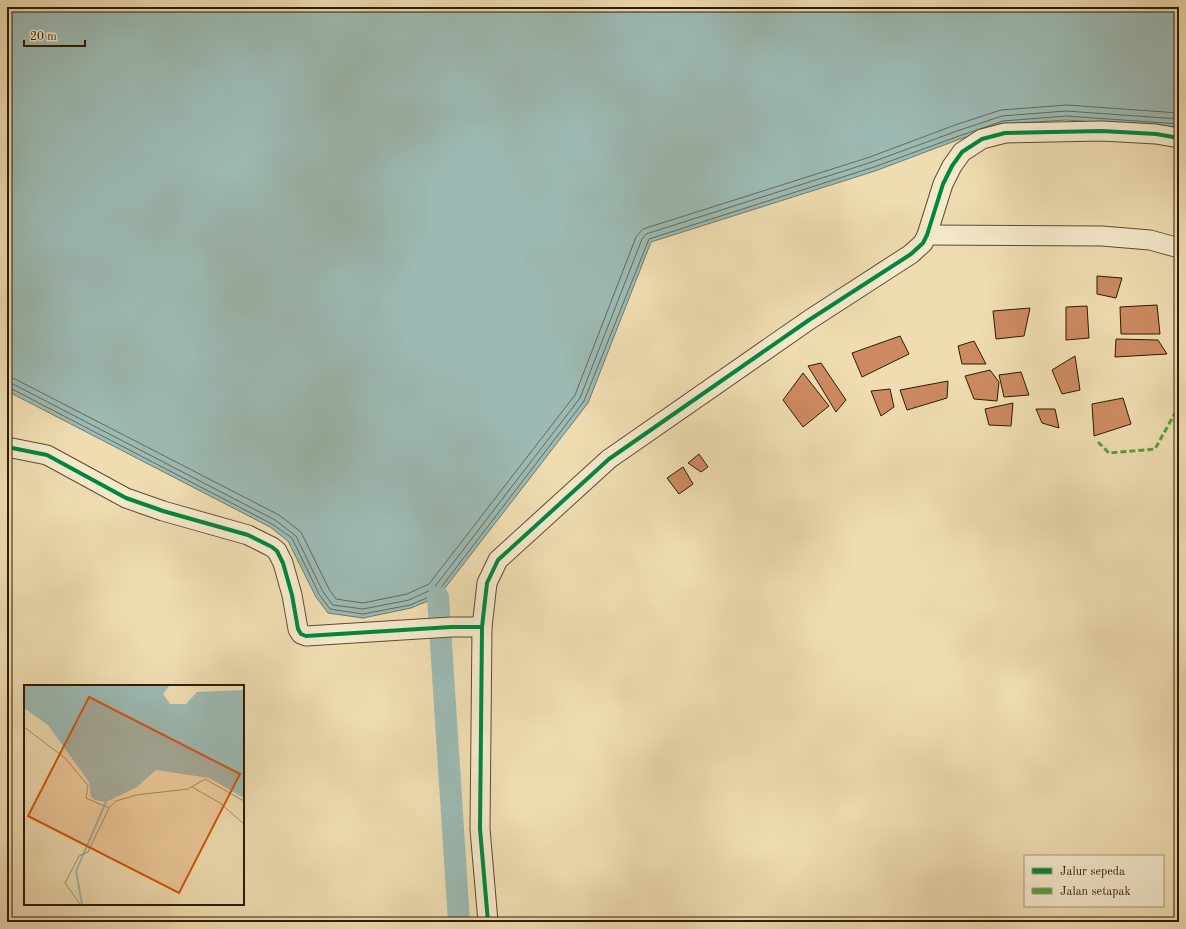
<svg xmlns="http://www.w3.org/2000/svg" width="1186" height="929" viewBox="0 0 1186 929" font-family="'Old Standard TT',serif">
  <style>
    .water { fill: #9cbab3; stroke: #707a6b }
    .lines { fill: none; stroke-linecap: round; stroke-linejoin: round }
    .shore { stroke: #656a5a; stroke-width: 1 }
    .canal { stroke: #9cbab3; stroke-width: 22 }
    .building { fill: #cd8a62; stroke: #2e1b00 }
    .minor-casing { stroke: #5e4c2c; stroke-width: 21 }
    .minor { stroke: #f5e9cc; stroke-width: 19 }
    .quiet { stroke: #52a13c; stroke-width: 3; stroke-dasharray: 6 3; stroke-linecap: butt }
    .cycleway-casing { stroke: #f5e9cc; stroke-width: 6 }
    .cycleway { stroke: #00873e; stroke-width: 4 }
    .inset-river { fill: none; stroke: #9cbab3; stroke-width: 2 }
    .inset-road { fill: none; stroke: #a28f6a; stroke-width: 1 }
    .view { fill: #d5530b; fill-opacity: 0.15; stroke: #d5530b; stroke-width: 2 }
    .inset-edge { fill: none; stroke: #2e1b00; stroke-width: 2 }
  </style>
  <rect width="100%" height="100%" fill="#efddb1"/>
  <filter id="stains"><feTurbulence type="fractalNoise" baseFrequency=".005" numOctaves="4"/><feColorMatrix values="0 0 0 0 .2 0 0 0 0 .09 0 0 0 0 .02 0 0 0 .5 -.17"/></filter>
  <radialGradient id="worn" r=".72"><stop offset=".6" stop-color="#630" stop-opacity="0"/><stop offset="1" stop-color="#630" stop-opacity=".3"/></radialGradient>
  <path class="water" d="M7,7H1179V128L1066,120L1004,124L960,139L875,171L651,242L588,403L438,597L411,608L363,618L328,613L316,597L288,541L270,527L7,391Z"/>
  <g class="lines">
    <g class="shore">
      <path d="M7,377L15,379L279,515L301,532L329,589L336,599L363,603L407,594L429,584L575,395L636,237L643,229L870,157L955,125L1001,110L1067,105L1179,113"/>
      <path d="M7,383L13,384L275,520L296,536L323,592L333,605L363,609L409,600L433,589L580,398L642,239L646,234L872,162L957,131L1002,116L1066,111L1179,119"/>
      <path d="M7,388H10L272,524L292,538L319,594L330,609L363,614L410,605L436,594L584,401L649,239L874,167L959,136L1003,121L1066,116L1179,124"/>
    </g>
    <path class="canal" d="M438,597L459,922"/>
  </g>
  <g class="building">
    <path d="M1097,276L1122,278L1116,298L1097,294Z"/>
    <path d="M1157,305L1160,334H1121L1120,307Z"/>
    <path d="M1087,306L1089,338L1066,340V307Z"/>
    <path d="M1030,308L1024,336L996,339L993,311Z"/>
    <path d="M900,336L909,354L862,377L852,353Z"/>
    <path d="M1116,339L1158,340L1167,354L1115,357Z"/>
    <path d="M974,341L986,364H962L958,346Z"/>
    <path d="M1075,356L1080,390L1062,394L1052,370Z"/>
    <path d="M821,363L846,400L836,412L808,366Z"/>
    <path d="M990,370L999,382L997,401L974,399L965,376Z"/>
    <path d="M1021,372L1029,395L1004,397L999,375Z"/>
    <path d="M803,373L829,406L803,427L783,400Z"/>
    <path d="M948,381L947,398L907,410L900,390Z"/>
    <path d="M890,389L894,407L881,416L871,391Z"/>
    <path d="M1123,398L1131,424L1094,436L1092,404Z"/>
    <path d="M1013,403L1011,426L989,425L985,409Z"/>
    <path d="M1036,409H1055L1059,428L1042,423Z"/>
    <path d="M699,454L708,467L701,472L688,463Z"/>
    <path d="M683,467L693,484L679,494L667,478Z"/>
  </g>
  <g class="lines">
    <defs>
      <g id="minor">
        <path d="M927,235L1102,236L1150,240L1179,248"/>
        <path d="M7,447L47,455L126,498L163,511L248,535L272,547L277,551L283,563L292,595L298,629L301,634L306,636L451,627H482"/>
        <path d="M488,922L480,829L482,627L487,583L498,560L609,459L809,320L911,254L923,243L927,235L943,184L952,166L962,152L982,139L1005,133L1102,131L1156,134L1179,138"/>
      </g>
    </defs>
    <use href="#minor" class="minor-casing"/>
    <use href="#minor" class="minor"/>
    <path class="quiet" d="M1098,442L1109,453L1155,449L1179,406"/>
    <defs>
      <g id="cycleway">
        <path d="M7,447L47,455L126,498L163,511L248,535L272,547L277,551L283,563L292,595L298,629L301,634L306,636L451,627H482"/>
        <path d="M488,922L480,829L482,627L487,583L498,560L609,459L809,320L911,254L923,243L927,235L943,184L952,166L962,152L982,139L1005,133L1102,131L1156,134L1179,138"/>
      </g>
    </defs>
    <use href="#cycleway" class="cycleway-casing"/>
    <use href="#cycleway" class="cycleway"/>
  </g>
  <g transform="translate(24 685)">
    <rect width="220" height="220" fill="#efddb1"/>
    <path d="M0,1H145L139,9L146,19H162L173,7L220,5V113L185,93L132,85L113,102L82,117L71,115L67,112L65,97L24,40L0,23Z" fill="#9cbab3"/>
    <path class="inset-river" d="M58,219L52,186L82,117"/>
    <path class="inset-road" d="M0,42L41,73L61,97L64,101L62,113L85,123M168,102L196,118L220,139M56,219L41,198L55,171L64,167L85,123L92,116L112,110L164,104L181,94L220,116"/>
    <path class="view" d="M65,12L216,89L155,208L4,131Z"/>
    <rect width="220" height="220" class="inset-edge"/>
  </g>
  <rect width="1186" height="929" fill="none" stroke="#efddb1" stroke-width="24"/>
  <rect x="8" y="8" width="1170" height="913" fill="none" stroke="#2e1b00" stroke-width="2"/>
  <rect x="12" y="12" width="1162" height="905" fill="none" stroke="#2e1b00"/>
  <rect x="1024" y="855" width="140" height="52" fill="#f5e9cc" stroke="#a5977a"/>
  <rect x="1032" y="868" width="20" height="6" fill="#00873e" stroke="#a5977a"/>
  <text x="1060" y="875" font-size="12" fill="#2e1b00">Jalur sepeda</text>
  <rect x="1032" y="888" width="20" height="6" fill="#52a13c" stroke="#a5977a"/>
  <text x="1060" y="895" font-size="12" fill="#2e1b00">Jalan setapak</text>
  <path d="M24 40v6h61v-6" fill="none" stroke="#2e1b00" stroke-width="2"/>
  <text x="30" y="40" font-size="12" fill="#2e1b00" stroke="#f5e9cc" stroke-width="3" paint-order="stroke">20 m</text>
  <rect width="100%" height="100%" filter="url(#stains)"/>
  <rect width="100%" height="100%" fill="url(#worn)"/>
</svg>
